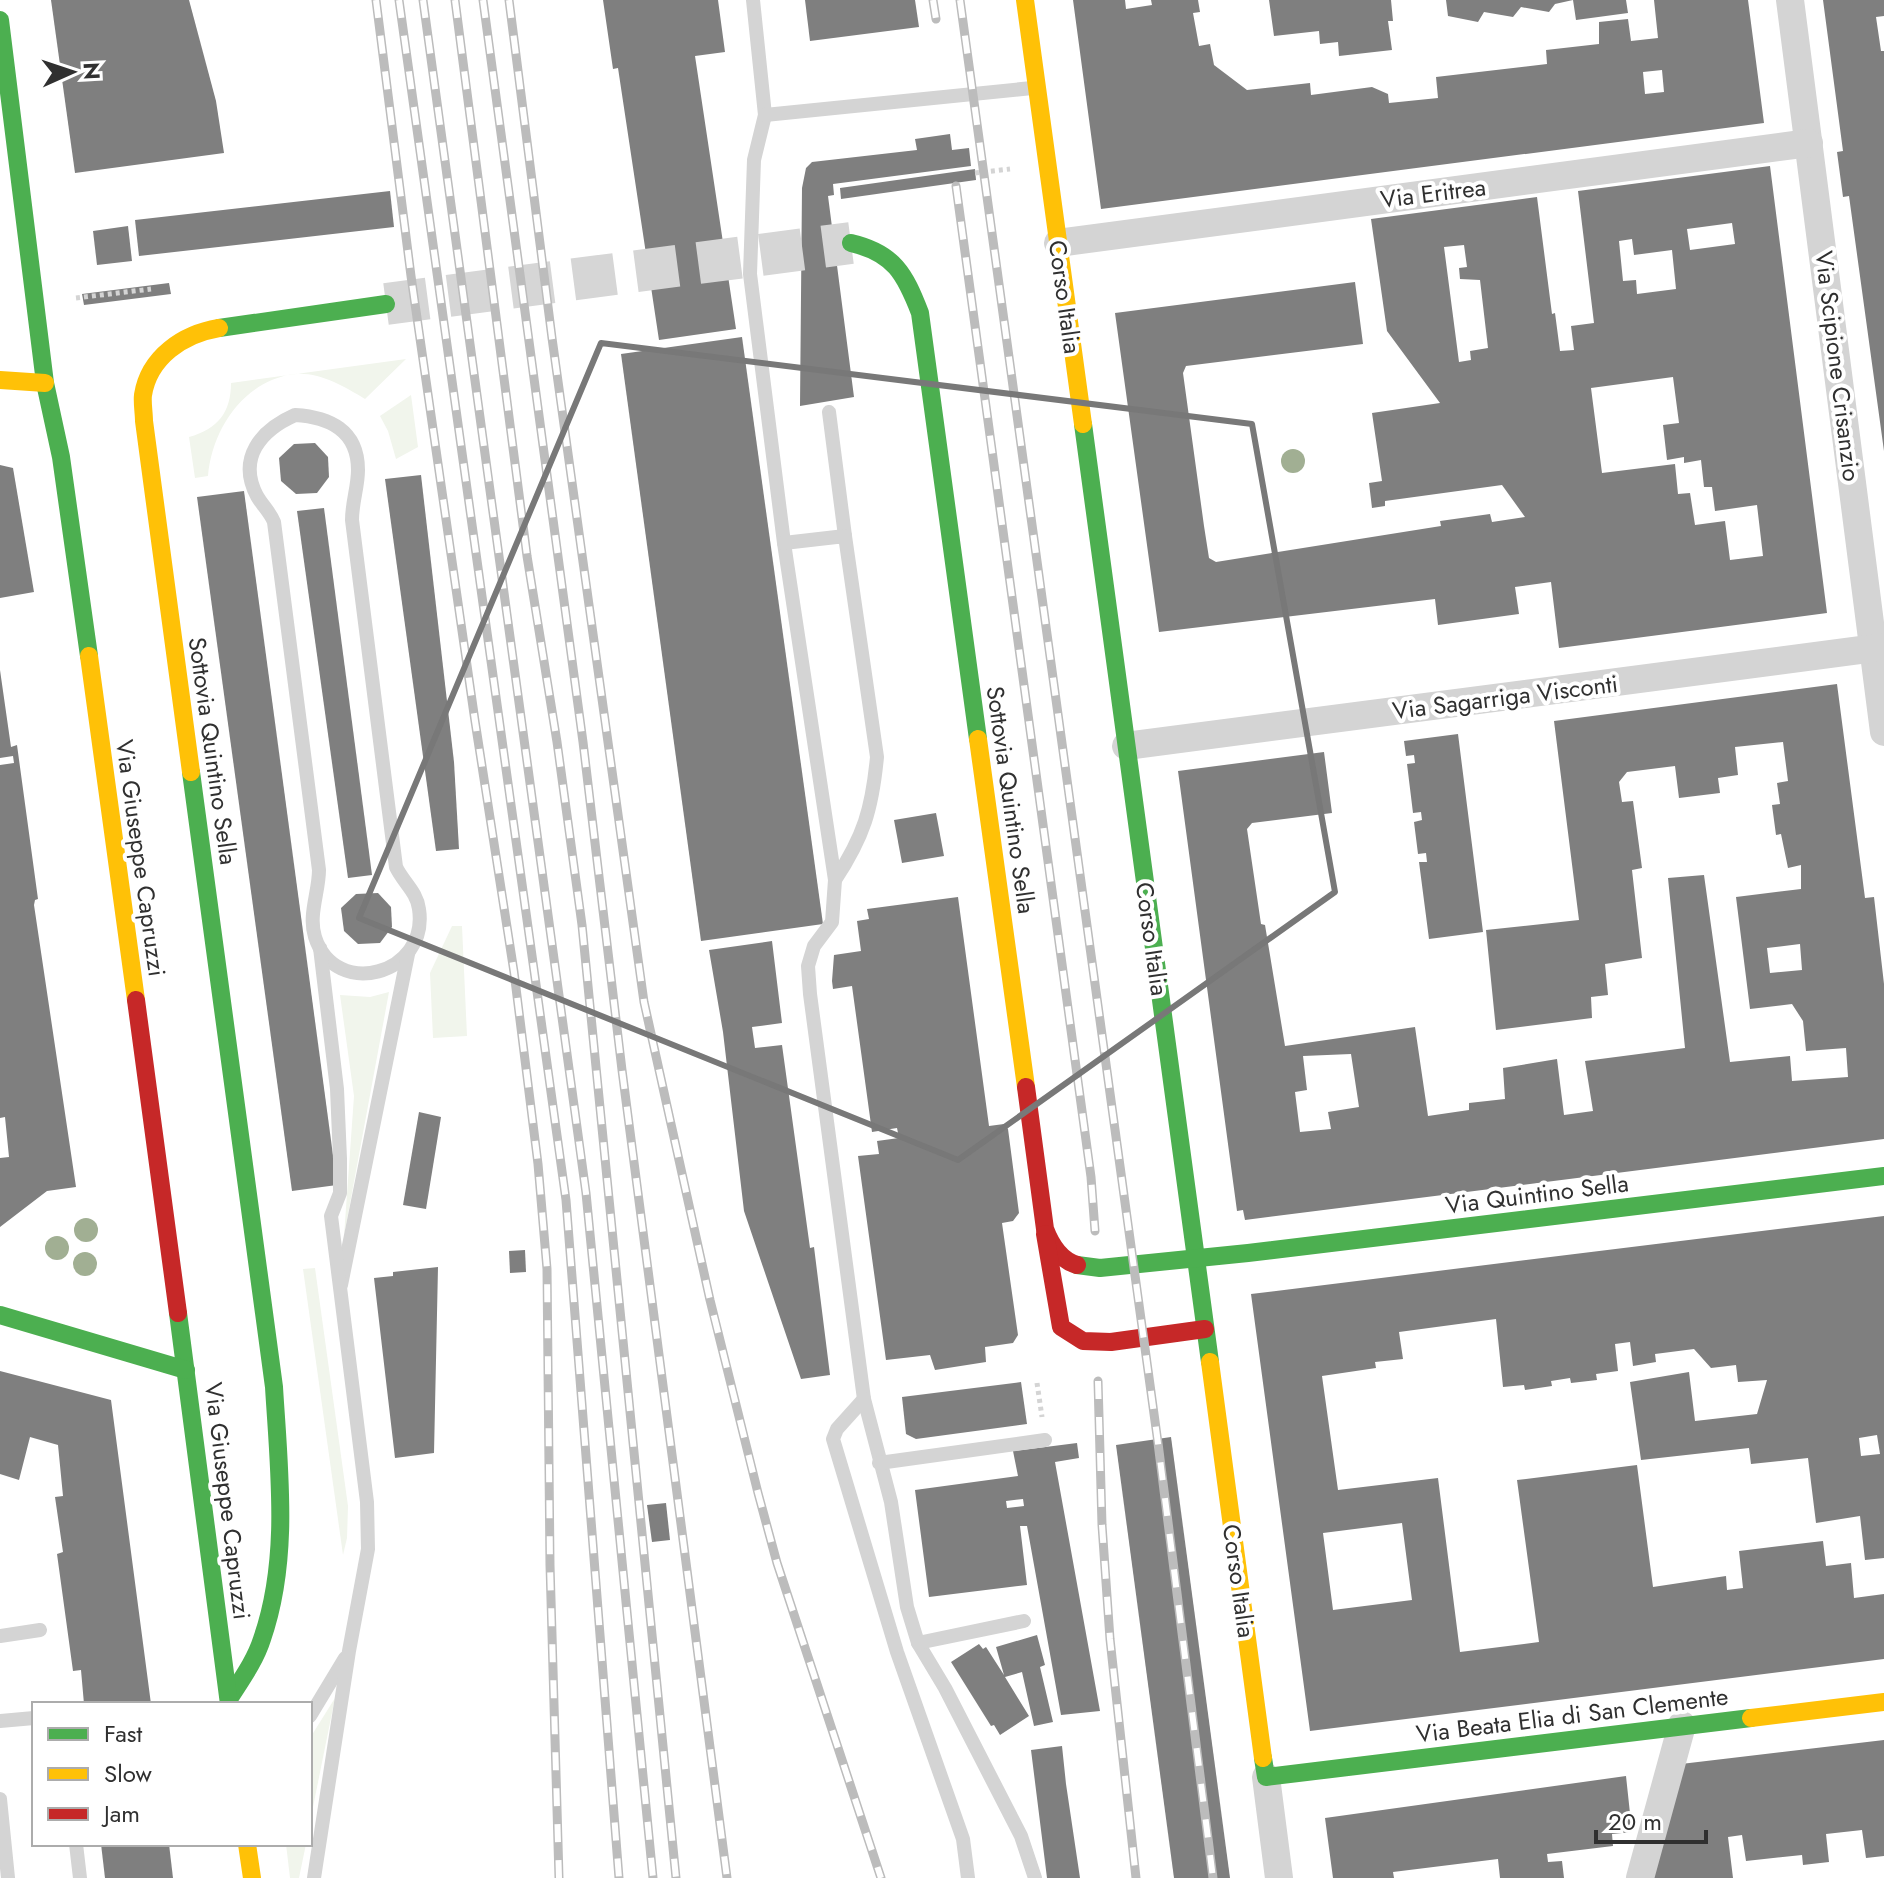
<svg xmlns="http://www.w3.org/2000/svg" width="1884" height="1878" viewBox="0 0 1884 1878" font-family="Jost,sans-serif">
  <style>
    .green { fill: #f1f5ec }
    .building { fill: #7f7f7f; fill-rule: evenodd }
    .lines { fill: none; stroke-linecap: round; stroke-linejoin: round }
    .secondary-tunnel { stroke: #d6d6d6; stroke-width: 42; stroke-dasharray: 42 21; stroke-linecap: butt }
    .path { stroke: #d4d4d4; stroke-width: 5; stroke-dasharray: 4 4; stroke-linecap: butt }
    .lane { stroke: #d4d4d4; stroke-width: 14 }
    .street { stroke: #d4d4d4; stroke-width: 28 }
    .fast { stroke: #4caf50; stroke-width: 18 }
    .slow { stroke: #ffc107; stroke-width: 18 }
    .jam { stroke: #c62828; stroke-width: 18 }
    .rail-casing { stroke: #bcbcbc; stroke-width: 9 }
    .rail { stroke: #fff; stroke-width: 6; stroke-dasharray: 18; stroke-linecap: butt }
    .tree { fill: #a1af93 }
    .marked { fill: none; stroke: #787878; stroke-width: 6; stroke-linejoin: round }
    .labels { text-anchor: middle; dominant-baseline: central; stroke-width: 8; stroke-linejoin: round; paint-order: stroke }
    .street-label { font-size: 24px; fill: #303030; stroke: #fff }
  </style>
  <rect width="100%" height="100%" fill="#fff"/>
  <g class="green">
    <path d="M406,359L365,399C345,387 320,372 295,374C244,380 212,429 208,476L195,478L189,437C218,429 231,412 231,383Z"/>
    <path d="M411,395L418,447L396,459L388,431L380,416Z"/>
    <path d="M452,926H462L467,1036L433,1038L430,973Z"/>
    <path d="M389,992L344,1236L354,1096L340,995L370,997Z"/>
    <path d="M315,1268L348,1506L347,1538L343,1555L303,1269Z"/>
    <path d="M335,1698L310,1822V1738Z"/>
    <path d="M286,1844H306L299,1878H290Z"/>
  </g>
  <g class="building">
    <path d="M51,0H189L216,101L224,153L75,173Z"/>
    <path d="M603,0H718L725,52L695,56L736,329L659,340L618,68L613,69Z"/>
    <path d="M805,0H915L919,27L810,41Z"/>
    <path d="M1073,0H1125L1126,9L1152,5L1151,0H1198L1200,12L1193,13L1199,46L1210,44L1214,65L1247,90L1310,83L1311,95L1372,87L1388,94L1389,103L1438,98L1436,77L1547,64L1546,50L1599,44V22L1628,19L1631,41L1658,38L1654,0H1748L1764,123L1101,209ZM1662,70L1664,92L1645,94L1643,72Z"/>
    <path d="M1269,0H1391L1393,21H1388L1392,50L1339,56L1338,42L1320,44L1319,31L1274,36Z"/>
    <path d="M1446,0H1626L1628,13L1576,20L1573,0L1555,4L1549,12L1521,7L1513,17L1484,12L1478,22L1448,16Z"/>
    <path d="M1823,0H1884V16L1876,17L1881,51H1884V451L1849,196L1843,197L1837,152L1843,151Z"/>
    <path d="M950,134L952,150L969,148L971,166L833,184L834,195L828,196L854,397L800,406L802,188L806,168L812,162L917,150L915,139Z"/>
    <path d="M1770,166L1827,613L1559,648L1551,582L1515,587L1519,614L1438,625L1435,599L1159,632L1115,313L1355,282L1363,344L1186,366L1183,373L1204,526L1209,558L1216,562L1441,526L1440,521L1490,514L1492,522L1525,517L1502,485L1385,501V506L1372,508L1369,483L1382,481L1372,413L1440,403L1387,331L1371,219L1537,197L1552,314L1555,313L1560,351L1574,350L1571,326L1594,323L1578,191ZM1732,223L1735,244L1690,250L1687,229ZM1632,239L1634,255L1672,250L1676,289L1637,294L1636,280L1623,281L1619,241ZM1464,245L1467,267L1459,268L1460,279L1480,280L1488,348L1470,351L1471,360L1459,362L1444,247ZM1673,377L1679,423L1663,425L1667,460L1684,457V463L1701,460L1704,487H1712L1715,511L1757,505L1763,556L1730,560L1725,521L1695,525L1690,493L1678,494L1675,464L1602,473L1591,388Z"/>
    <path d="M975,169L976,180L841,199L840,188Z"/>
    <path d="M390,191L394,227L139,256L135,220Z"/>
    <path d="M128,226L132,261L97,265L93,231Z"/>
    <path d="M169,283L171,294L84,305L82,294Z"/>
    <path d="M742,337L823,924L701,941L621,354Z"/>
    <path d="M315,443L328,457L329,477L317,493L296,494L281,481L279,458L294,444Z"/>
    <path d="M0,465L13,468L34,592L0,598Z"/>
    <path d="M421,475L454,762L459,849L436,851L385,479Z"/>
    <path d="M244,491L337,1185L292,1191L197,497Z"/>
    <path d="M324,508L372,875L348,878L297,511Z"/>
    <path d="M0,670L11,747L17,745L38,899L35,900L34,905L76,1187L47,1191L0,1227V1158L9,1157L5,1117L0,1118V765L14,763L13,756L0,758Z"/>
    <path d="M1837,684L1865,898L1874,897L1884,984V1139L1245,1220L1243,1210L1237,1211L1178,771L1324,752L1332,813L1252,823L1247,829L1261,924L1265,925L1285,1046L1415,1027L1428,1116L1469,1110V1103L1505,1099L1503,1068L1557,1059L1564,1115L1593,1111L1585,1061L1685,1048L1668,878L1704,875L1730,1062L1790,1056L1792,1081L1848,1077L1846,1048L1806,1051L1803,1021L1792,1004L1750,1009L1736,897L1801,889V865L1788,868L1781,834L1776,835L1772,805L1780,804L1777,783L1788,781L1783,742L1735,747L1738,775L1718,778L1720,793L1679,798L1675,766L1627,772L1619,782L1622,802L1633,801L1642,868L1632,870L1642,958L1605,964L1608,995L1591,997L1592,1018L1496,1030L1486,930L1579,920L1554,721ZM1800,944L1802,970L1770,973L1767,948ZM1351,1054L1359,1107L1328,1112L1331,1129L1300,1132L1295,1092L1307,1090L1303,1056Z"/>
    <path d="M1458,734L1483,932L1429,939L1419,862H1427L1426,853L1418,854L1414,822L1422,820L1421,812L1413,813L1407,764L1415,763L1414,755L1406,756L1404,741Z"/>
    <path d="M936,813L944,856L902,863L894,820Z"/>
    <path d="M378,893L391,907L392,927L380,943L358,944L344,931L341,908L356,894Z"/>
    <path d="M958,897L989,1126L1004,1124L1008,1129L1019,1213L1013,1221L1002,1223L1018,1335L1013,1343L985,1347L986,1362L935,1370L930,1355L886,1360L858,1156L879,1154L877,1141L899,1138L897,1128L872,1132L852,986L833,989L832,981L834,955L861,951L857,921L869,919L867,909Z"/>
    <path d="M772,941L782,1023L752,1027L755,1048L782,1045L810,1248L814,1247L830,1375L801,1379L744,1211L723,1032L709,950Z"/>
    <path d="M419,1112L441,1117L426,1209L403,1205Z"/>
    <path d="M1884,1216V1558L1865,1560L1860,1516L1816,1523L1808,1458L1751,1464L1749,1448L1641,1460L1630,1382L1689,1372L1695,1421L1757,1414L1767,1380L1738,1382L1736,1365L1711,1368L1694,1349L1655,1354L1656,1362L1633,1366L1630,1342L1615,1344L1618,1371L1596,1374L1597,1380L1571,1383L1570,1378L1551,1381L1552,1386L1525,1390L1524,1385L1503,1387L1496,1319L1399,1332L1403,1359L1375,1362L1376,1368L1322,1376L1338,1490L1438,1478L1460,1652L1539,1642L1517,1480L1637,1465L1653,1587L1726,1576L1727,1590L1743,1588L1739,1551L1823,1541L1826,1566L1851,1563L1854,1598L1884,1594V1659L1310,1731L1251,1294ZM1877,1435L1880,1454L1861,1456L1859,1438ZM1402,1523L1412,1600L1333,1610L1323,1533Z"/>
    <path d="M525,1250L526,1272L510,1273L509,1251Z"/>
    <path d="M438,1267L434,1453L395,1458L374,1278L393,1276V1272Z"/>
    <path d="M0,1371L111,1400L151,1704H84L81,1670L73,1671L57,1554L63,1552L55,1497L63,1496L58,1445L30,1437L19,1480L0,1474Z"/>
    <path d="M1021,1382L1027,1424L916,1439L906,1434L902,1397Z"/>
    <path d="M1171,1437L1230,1878H1174L1116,1445Z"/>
    <path d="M1077,1443L1079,1458L1055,1462L1100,1711L1061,1715L1027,1526H1020L1027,1585L929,1597L915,1490L1018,1476L1013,1451ZM1023,1499L1024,1506L1007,1508L1006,1501Z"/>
    <path d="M666,1503L670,1540L652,1542L647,1505Z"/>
    <path d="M1037,1635L1045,1665L1040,1667L1053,1722L1034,1726L1022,1672L1005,1677L1029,1716L1000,1735L994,1725L991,1726L951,1662L979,1644L983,1649L986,1647L1004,1675L996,1647Z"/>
    <path d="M1884,1740V1856L1866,1858L1862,1830L1826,1834L1829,1862L1803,1865L1802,1855L1746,1861L1742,1835L1728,1837L1733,1878H1652L1681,1764Z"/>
    <path d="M1062,1746L1066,1784L1080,1878H1047L1031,1750Z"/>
    <path d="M1626,1776L1632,1832L1612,1834L1613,1846L1547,1854L1548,1862L1562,1861L1564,1878H1500L1498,1859L1393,1872L1394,1878H1333L1325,1818Z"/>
    <path d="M101,1844H169L173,1878H105Z"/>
  </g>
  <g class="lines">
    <path class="secondary-tunnel" d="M386,304L851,243"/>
    <g class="path">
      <path d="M975,173L1010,169"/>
      <path d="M76,298L151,289"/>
      <path d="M1037,1383L1042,1417"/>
    </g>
    <g class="lane">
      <path d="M753,0L765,115L754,160L750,274L784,543L835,880L832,922L814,946L808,966L810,994L864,1399L891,1502L907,1607L918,1643L945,1688L1021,1836L1035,1878"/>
      <path d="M765,115L1032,88"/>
      <path d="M829,412L845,536"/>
      <path d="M295,415C329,417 358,430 358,470C358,487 352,502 352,520L396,867C403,882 417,892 419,909C429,975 335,1000 315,937C308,915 319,892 319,870L274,522C270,512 262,505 257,496C237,458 261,430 295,415Z"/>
      <path d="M784,543L845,536L877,757C872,809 864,836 835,880"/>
      <path d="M341,1285L408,954"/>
      <path d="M864,1399L837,1429L833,1439L897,1652L963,1839L968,1878"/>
      <path d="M879,1463L1045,1440"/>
      <path d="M0,1636L40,1630"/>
      <path d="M918,1643L1024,1621"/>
      <path d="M310,1716L345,1658"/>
      <path d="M0,1721L34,1718"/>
      <path d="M0,1799L8,1878"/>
      <path d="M76,1844L80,1878"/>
      <path d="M314,1878L349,1651L368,1549L367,1502L331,1216L340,1193V1159L337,1089L320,948"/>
    </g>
    <g class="street">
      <path d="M1790,0L1884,732"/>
      <path d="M1058,243L1809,143"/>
      <path d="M1126,746L1884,647"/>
      <path d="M1266,1777L1279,1878"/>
      <path d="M1640,1878L1682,1725"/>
    </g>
    <g class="fast">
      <path d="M0,20L45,383L61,457L89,656"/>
      <path d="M851,243C894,253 905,274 920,313L978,739"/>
      <path d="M219,328L386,304"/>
      <path d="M1083,424L1210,1362"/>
      <path d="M191,772L274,1387C279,1470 290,1559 262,1639C255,1661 241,1680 229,1699"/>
      <path d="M1077,1265L1100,1268L1248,1253L1884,1176"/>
      <path d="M178,1313L229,1704"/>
      <path d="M0,1315L186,1370"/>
      <path d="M1263,1758L1266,1777L1751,1718"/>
    </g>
    <g class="slow">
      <path d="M1025,0L1083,424"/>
      <path d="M0,380L45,383"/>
      <path d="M89,656L136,1000"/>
      <path d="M978,739L1026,1087"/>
      <path d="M191,772L144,421C144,413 142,403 143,395C149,357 183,334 219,328"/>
      <path d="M1210,1362L1263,1758"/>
      <path d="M1751,1718L1884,1702"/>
      <path d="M247,1844L252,1878"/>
    </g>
    <g class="jam">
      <path d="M136,1000L178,1313"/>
      <path d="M1026,1087L1045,1229C1051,1245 1060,1260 1077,1265"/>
      <path d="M1045,1234L1061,1327L1083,1341L1111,1342L1205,1329"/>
    </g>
    <defs>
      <g id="rail">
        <path d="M376,0L411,276L475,721L514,972L538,1164L547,1269L550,1565L559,1878"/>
        <path d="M399,0L566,1200L619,1878"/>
        <path d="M423,0L586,1193L653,1878"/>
        <path d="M455,0L527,556L557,742L582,925L676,1878"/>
        <path d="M483,0L583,742L622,1070L727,1878"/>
        <path d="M509,0L552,338L644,1002L710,1300L758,1493L777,1563L881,1878"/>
        <path d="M933,0L936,19"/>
        <path d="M960,0L1158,1443L1213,1878"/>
        <path d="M956,186L1091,1177L1095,1231"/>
        <path d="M1098,1381L1102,1525L1110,1639L1136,1878"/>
      </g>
    </defs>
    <use href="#rail" class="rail-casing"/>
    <use href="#rail" class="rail"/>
  </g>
  <g class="tree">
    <circle cx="1293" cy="461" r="12"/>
    <circle cx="86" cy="1230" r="12"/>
    <circle cx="57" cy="1248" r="12"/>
    <circle cx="85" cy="1264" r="12"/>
  </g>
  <path class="marked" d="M601,343L1252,424L1335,892L958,1160L359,918Z"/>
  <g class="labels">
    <g class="street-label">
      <text transform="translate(1433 193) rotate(-7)">Via Eritrea</text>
      <text transform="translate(1065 297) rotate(82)">Corso Italia</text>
      <text transform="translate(1838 366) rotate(83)">Via Scipione Crisanzio</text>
      <text transform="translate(1505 697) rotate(-7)">Via Sagarriga Visconti</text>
      <text transform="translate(213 751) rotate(82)">Sottovia Quintino Sella</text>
      <text transform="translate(1011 800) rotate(82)">Sottovia Quintino Sella</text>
      <text transform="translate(141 858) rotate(82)">Via Giuseppe Capruzzi</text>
      <text transform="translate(1152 939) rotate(82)">Corso Italia</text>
      <text transform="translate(1537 1194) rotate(-7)">Via Quintino Sella</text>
      <text transform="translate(228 1501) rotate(83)">Via Giuseppe Capruzzi</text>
      <text transform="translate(1239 1581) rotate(82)">Corso Italia</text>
      <text transform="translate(1572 1715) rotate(-7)">Via Beata Elia di San Clemente</text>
    </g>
  </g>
  <rect x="32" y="1702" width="280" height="144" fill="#ffffff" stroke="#acacac" stroke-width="2"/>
  <rect x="48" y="1728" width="40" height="12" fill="#4caf50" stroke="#acacac" stroke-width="2"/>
  <text x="104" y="1742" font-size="24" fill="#303030">Fast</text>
  <rect x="48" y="1768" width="40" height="12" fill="#ffc107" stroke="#acacac" stroke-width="2"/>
  <text x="104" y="1782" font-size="24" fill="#303030">Slow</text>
  <rect x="48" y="1808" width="40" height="12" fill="#c62828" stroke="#acacac" stroke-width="2"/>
  <text x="104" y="1822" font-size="24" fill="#303030">Jam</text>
  <g transform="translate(72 72) rotate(87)" stroke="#ffffff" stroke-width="6" paint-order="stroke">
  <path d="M0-6L14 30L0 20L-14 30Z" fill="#303030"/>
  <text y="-12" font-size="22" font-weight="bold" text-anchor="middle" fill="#303030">N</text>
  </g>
  <path d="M1596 1830v12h110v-12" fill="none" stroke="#303030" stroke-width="4"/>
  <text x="1608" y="1830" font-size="24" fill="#303030" stroke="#ffffff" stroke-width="6" paint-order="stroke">20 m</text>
</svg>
